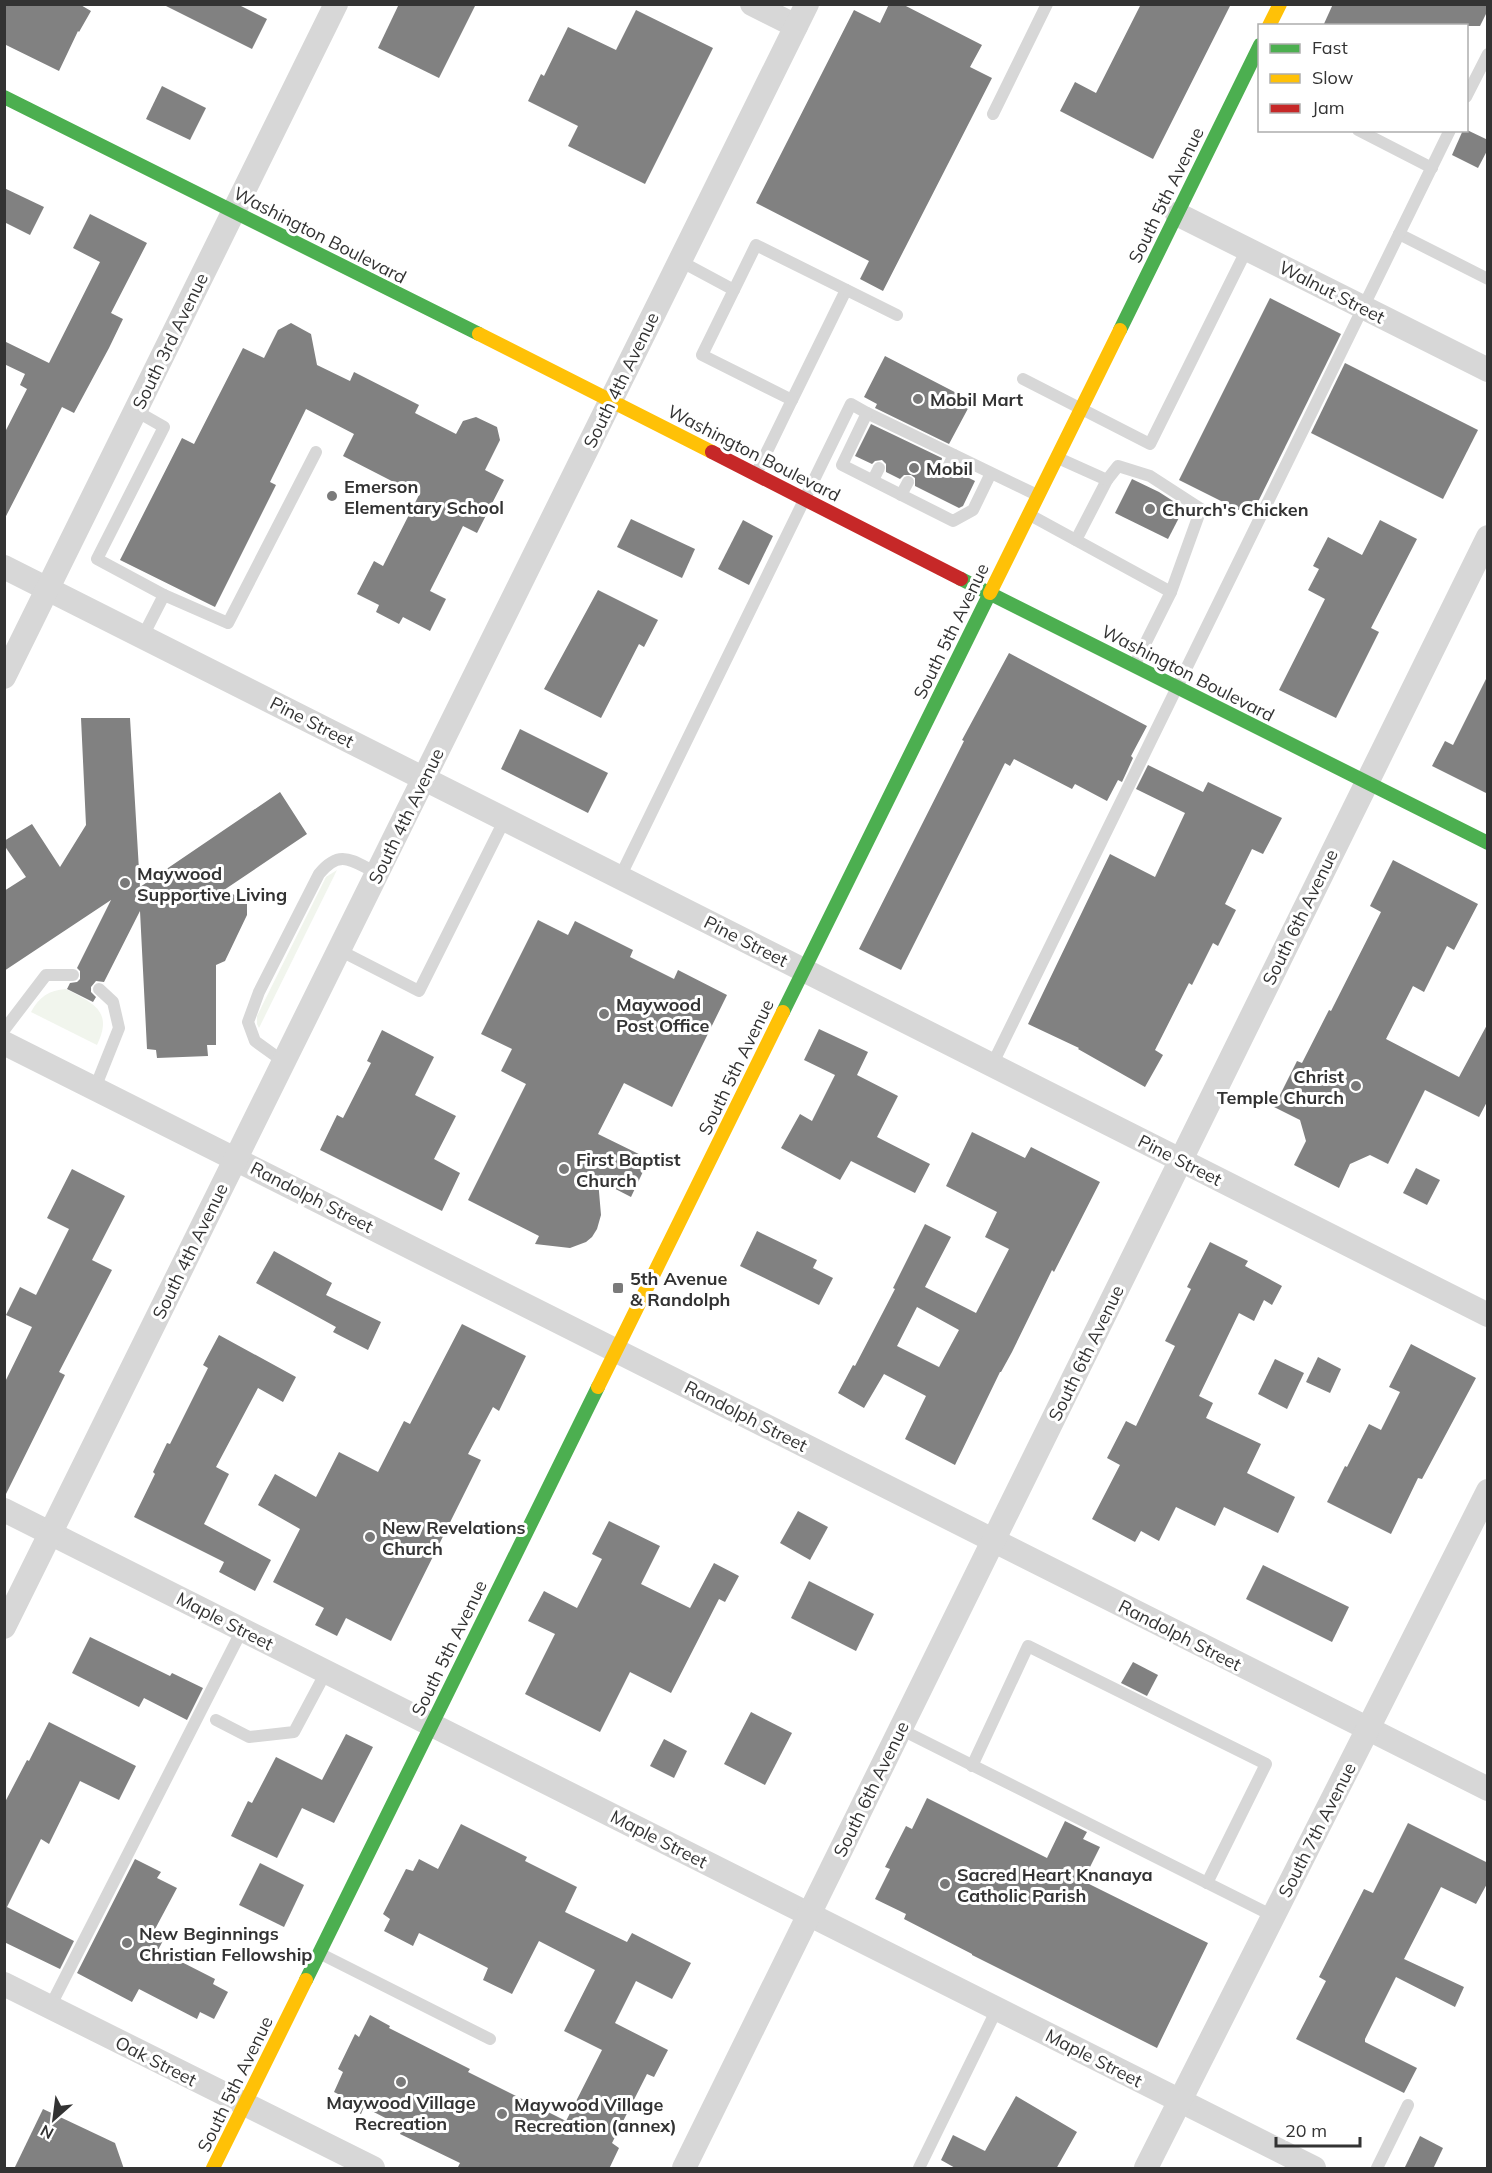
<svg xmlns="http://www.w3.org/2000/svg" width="1492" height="2173" viewBox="0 0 1492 2173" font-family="Mulish,sans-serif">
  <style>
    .green { fill: #f1f5ed }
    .building { fill: #818181; fill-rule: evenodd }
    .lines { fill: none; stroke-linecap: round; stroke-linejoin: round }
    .lane { stroke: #d7d7d7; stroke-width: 12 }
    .street { stroke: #d7d7d7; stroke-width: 24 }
    .fast { stroke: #4caf50; stroke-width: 14 }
    .slow { stroke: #ffc107; stroke-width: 14 }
    .jam { stroke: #c62828; stroke-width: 14 }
    .poi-dot { fill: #7a7a7a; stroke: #fff; stroke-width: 2 }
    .labels { text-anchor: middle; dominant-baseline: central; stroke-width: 6; stroke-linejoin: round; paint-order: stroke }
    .street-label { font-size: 18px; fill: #333; stroke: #fff }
    .poi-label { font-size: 18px; font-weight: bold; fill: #333; stroke: #fff; text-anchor: start }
  </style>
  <rect width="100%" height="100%" fill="#fff"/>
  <g class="green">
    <path d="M337,870L259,1028L257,1024V1016L326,877Z"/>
    <path d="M66,989C92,1003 114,1010 97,1045L31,1012C39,997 49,990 66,989Z"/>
  </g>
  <g class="building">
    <path d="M4,4H79L91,11L79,32L78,31L59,71L4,44Z"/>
    <path d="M162,4H237L267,19L252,49Z"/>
    <path d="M399,4H476L439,78L378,48Z"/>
    <path d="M889,4H902L982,45L970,67L992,78L883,291L860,279L869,261L756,203L854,10L880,23Z"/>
    <path d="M1141,4H1231L1153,159L1060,111L1075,82L1096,93Z"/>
    <path d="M1333,4H1488V10L1480,26H1323Z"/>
    <path d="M636,10L713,48L645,184L568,146L578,126L528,101L541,74L544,76L568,27L616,50Z"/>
    <path d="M162,86L206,108L190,140L146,119Z"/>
    <path d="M1463,130H1467L1488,140V149L1478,168L1452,155Z"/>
    <path d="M4,188L44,207L30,235L4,222Z"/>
    <path d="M90,214L147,243L111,313L123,319L109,348L74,413L62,407L4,520V434L27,389L20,385L25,374L4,364V341L49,363L100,262L73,248Z"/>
    <path d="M1270,298L1341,334L1251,516L1179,480Z"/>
    <path d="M291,323L311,334L317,365L350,381L354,372L419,405L415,413L456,434L463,421L476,417L497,427L500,440L485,470L504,480L477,533L463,526L430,591L446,599L430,631L403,617L399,624L376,612L379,605L357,594L374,561L383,566L419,495L343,456L354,434L306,409L270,482L276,485L215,607L120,560L182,438L194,444L243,348L264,358L278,330Z"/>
    <path d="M885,356L972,401L949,444L875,408L877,404L864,397Z"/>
    <path d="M1345,363L1478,430L1443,499L1311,433Z"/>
    <path d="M871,424L942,458L940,468L944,474L949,475L955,471L975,481L963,506L959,508L915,486V478L911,475H904L900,479L886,472V464L882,460L875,461L872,464L855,456Z"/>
    <path d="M1132,479L1159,492L1184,508L1168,539L1115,513Z"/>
    <path d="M631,519L695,549L682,578L617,547Z"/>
    <path d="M743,520L773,536L749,585L718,569Z"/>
    <path d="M1380,520L1417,539L1371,628L1379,632L1336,718L1279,690L1325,599L1308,590L1319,569L1313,566L1328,537L1362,555Z"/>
    <path d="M598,590L658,620L644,647L639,644L601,718L544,689Z"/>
    <path d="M1009,653L1147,726L1131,756L1133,758L1122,782L1118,780L1107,801L1075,784L1072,789L1014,759L1010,766L1005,763L901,970L859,949L964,741L962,740Z"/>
    <path d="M1488,675V794L1432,766L1445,741L1453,745Z"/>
    <path d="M81,718H130L140,887L280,792L307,834L224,890L247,901V915L225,961L216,965V1045H207L208,1056L157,1058L156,1050L147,1049L140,911L104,982L96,981L91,987V992L96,997L93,1002L67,989L70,983L77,982L80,979V971L77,968L111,900L4,971V891L26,877L4,845V841L32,824L60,867L86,825Z"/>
    <path d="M520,729L608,773L588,813L501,769Z"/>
    <path d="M1148,765L1203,792L1208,782L1282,818L1263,854L1252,849L1225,904L1236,910L1218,946L1213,943L1192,985L1189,983L1155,1050L1163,1055L1145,1087L1078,1049L1079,1048L1028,1024L1110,854L1155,877L1185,813L1136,789Z"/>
    <path d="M1393,860L1478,904L1454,950L1447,946L1424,992L1413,986L1386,1039L1459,1077L1488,1023V1100L1479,1117L1425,1090L1388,1164L1370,1155L1350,1164L1339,1188L1294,1165L1306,1141L1300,1120L1274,1107L1297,1061L1302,1063L1329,1010L1331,1011L1381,912L1370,906Z"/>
    <path d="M538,920L568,935L575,921L633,950L630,957L674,979L678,970L727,995L672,1107L624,1083L598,1134L649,1159L631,1197L598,1180L601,1215L597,1229L592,1237L586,1242L570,1248L535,1244L539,1236L468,1200L526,1084L501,1071L512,1049L481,1034Z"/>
    <path d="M819,1029L868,1052L857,1075L898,1096L877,1137L930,1164L915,1193L851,1161L840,1180L781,1148L800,1114L812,1121L835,1075L804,1060Z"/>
    <path d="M382,1030L434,1057L415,1095L456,1116L434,1159L460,1173L442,1211L320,1150L337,1115L343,1118L371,1063L367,1061Z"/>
    <path d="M972,1132L1025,1158L1031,1147L1100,1182L1054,1272L1052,1270L1012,1352L1001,1372H1000L955,1465L905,1439L926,1396L884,1374L864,1408L838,1393L853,1365L855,1366L895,1289L893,1288L925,1224L951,1237L925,1287L976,1313L1009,1249L985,1237L997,1212L946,1186ZM917,1307L959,1330L939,1367L897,1346Z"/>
    <path d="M1416,1168L1440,1180L1427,1205L1403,1193Z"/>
    <path d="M72,1169L125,1196L92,1260L112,1270L59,1372L65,1375L5,1496L4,1384L32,1327L6,1315L20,1287L36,1295L69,1229L47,1218Z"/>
    <path d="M757,1231L817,1260L813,1268L833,1278L819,1305L740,1266Z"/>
    <path d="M1210,1242L1248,1261L1245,1266L1282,1286L1272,1305L1264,1300L1254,1321L1239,1313L1199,1396L1213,1403L1206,1418L1261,1444L1247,1473L1295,1497L1278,1533L1224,1507L1215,1526L1176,1507L1159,1541L1141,1531L1135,1542L1092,1519L1120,1465L1107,1458L1126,1421L1136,1426L1175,1346L1165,1341L1191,1289L1187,1287Z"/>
    <path d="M274,1251L332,1283L326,1295L381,1322L368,1350L333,1332L336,1327L256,1283Z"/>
    <path d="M462,1324L526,1356L499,1411L493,1407L468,1454L481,1460L391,1641L346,1618L337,1636L315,1625L324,1608L273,1582L300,1529L258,1505L275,1474L316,1497L339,1452L378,1472L404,1421L410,1424Z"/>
    <path d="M219,1335L296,1377L283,1402L258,1388L216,1467L229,1474L204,1524L271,1560L255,1591L219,1572L224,1562L134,1517L155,1474L153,1472L167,1443L170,1444L208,1368L203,1365Z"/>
    <path d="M1411,1344L1476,1378L1422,1479L1418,1478L1391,1534L1327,1502L1345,1466L1347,1467L1369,1424L1381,1430L1400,1392L1389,1387Z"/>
    <path d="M1318,1357L1341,1369L1330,1393L1306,1382Z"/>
    <path d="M1275,1359L1304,1373L1287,1409L1258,1394Z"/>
    <path d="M798,1511L828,1527L810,1560L780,1543Z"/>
    <path d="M609,1521L660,1546L641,1584L690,1608L714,1563L739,1576L725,1602L719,1599L671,1693L630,1672L600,1732L525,1694L555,1634L528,1621L544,1591L577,1608L602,1559L592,1554Z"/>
    <path d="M1263,1565L1349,1607L1332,1642L1246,1599Z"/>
    <path d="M809,1581L874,1614L856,1651L791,1618Z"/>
    <path d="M90,1637L170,1676L172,1673L203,1688L187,1720L144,1698L139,1707L72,1673Z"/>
    <path d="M1133,1662L1158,1675L1147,1696L1121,1683Z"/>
    <path d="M751,1712L792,1733L765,1785L724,1764Z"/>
    <path d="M49,1722L136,1766L119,1800L80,1781L49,1844L41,1839L7,1907L74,1941L60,1969L4,1942V1804L27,1760L29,1761Z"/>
    <path d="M346,1734L373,1747L334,1823L302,1808L277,1858L231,1836L248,1801L252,1803L276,1757L322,1780Z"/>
    <path d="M664,1739L687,1751L674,1778L650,1766Z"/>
    <path d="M927,1798L1047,1858L1065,1821L1087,1832L1083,1839L1100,1847L1083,1881L1208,1943L1157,2048L972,1955V1954L904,1919L906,1914L875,1899L890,1869L885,1867L906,1826L912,1829Z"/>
    <path d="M1408,1823L1488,1863V1882L1476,1904L1441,1887L1404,1959L1464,1987L1455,2007L1396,1977L1365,2039V2042L1417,2068L1404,2093L1296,2039L1326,1981L1319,1977L1364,1889L1373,1893Z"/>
    <path d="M461,1824L527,1857L525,1861L577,1887L565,1912L627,1942L632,1933L691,1963L672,1999L636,1981L615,2023L668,2050L654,2077L647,2074L612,2143L619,2148L609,2169H457L460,2163L400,2134L403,2127L364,2107L361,2114L336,2101L340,2095L334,2092L343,2072L338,2069L355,2034L359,2037L370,2015L390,2026L389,2028L470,2069L468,2072L566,2121L602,2050L564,2031L595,1970L539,1941L512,1994L483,1980L488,1968L419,1933L413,1946L384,1931L390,1919L383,1914L406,1869L413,1871L419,1859L438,1869Z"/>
    <path d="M135,1859L161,1872L157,1878L177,1888L154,1931L165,1937L158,1950L215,1979L213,1984L228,1992L214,2019L200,2012L197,2019L139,1989L132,2002L77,1973Z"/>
    <path d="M260,1863L304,1885L284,1927L239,1905Z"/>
    <path d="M1016,2096L1077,2132L1056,2169H957L941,2160L953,2135L985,2151Z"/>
    <path d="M43,2109L115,2143L124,2169H14Z"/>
    <path d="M1420,2136L1443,2148L1433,2169H1404Z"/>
  </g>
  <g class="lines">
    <g class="lane">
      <path d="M1466,97L1488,54"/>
      <path d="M993,114L1047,4"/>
      <path d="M1358,130L1432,168"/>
      <path d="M1399,234L1488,279"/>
      <path d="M680,261L734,290"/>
      <path d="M1023,379L1150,444L1247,249"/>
      <path d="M792,400L846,290"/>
      <path d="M136,411L164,427L97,559L164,595"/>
      <path d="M1058,458L1107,480L1076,540"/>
      <path d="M948,467L954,455"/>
      <path d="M991,473L973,510L953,521L842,465L867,413L1037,495"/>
      <path d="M756,474L792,400L702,355L756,245L897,315"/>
      <path d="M873,480L879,468"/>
      <path d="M1107,480L1118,466L1150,476L1201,509L1171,592"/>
      <path d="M901,495L908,482"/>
      <path d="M1030,515L1171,592L1134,666"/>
      <path d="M143,636L164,595L228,623L316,452"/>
      <path d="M620,877L851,404L867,413"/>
      <path d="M339,950L419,991L505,819"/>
      <path d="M4,1030L46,975H73"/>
      <path d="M284,1062L255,1041L248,1022L259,992L319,874C340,848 352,861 377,873"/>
      <path d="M992,1065L1450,130"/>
      <path d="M95,1088L119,1028L113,1002L99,989"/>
      <path d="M216,1720L249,1737L294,1732L326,1672"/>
      <path d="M900,1729L1273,1916"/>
      <path d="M972,1766L1028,1646L1266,1764L1207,1883"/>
      <path d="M319,1953L490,2039"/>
      <path d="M50,2007L242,1630"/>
      <path d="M919,2168L997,2009"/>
      <path d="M1377,2168L1408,2105"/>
    </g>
    <g class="street">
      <path d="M752,4L796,26"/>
      <path d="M1177,214L1488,370"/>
      <path d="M4,567L1488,1315"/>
      <path d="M4,677L336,4"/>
      <path d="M4,1043L1488,1789"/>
      <path d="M4,1510L1314,2168"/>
      <path d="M4,1627L807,4"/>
      <path d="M4,1984L373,2168"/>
      <path d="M684,2168L1488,537"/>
      <path d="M1146,2168L1488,1491"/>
    </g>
    <g class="fast">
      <path d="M4,97L479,334"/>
      <path d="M1120,330L1260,45"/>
      <path d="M961,579L1488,843"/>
      <path d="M783,1012L990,593"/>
      <path d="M306,1980L598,1387"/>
    </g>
    <g class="slow">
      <path d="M1269,26L1280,4"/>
      <path d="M479,334L712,452"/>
      <path d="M990,593L1120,330"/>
      <path d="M598,1387L783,1012"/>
      <path d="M213,2168L306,1980"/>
    </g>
    <path class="jam" d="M712,452L961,579"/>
  </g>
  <g class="poi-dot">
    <circle cx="918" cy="399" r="6"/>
    <circle cx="914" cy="468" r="6"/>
    <circle cx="332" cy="496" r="6"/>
    <circle cx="1150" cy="509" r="6"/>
    <circle cx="125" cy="883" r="6"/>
    <circle cx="604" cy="1014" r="6"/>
    <circle cx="1356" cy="1086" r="6"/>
    <circle cx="564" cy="1169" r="6"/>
    <rect x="612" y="1282" width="12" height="12" rx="3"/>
    <circle cx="370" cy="1537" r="6"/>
    <circle cx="945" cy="1884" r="6"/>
    <circle cx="127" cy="1943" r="6"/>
    <circle cx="401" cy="2082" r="6"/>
    <circle cx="502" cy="2114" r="6"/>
  </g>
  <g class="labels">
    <g class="street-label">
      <text transform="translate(1166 195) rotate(-64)">South 5th Avenue</text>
      <text transform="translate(320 235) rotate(27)">Washington Boulevard</text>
      <text transform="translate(1332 292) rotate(27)">Walnut Street</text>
      <text transform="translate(170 341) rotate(-64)">South 3rd Avenue</text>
      <text transform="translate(621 380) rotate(-64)">South 4th Avenue</text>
      <text transform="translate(754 453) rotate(27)">Washington Boulevard</text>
      <text transform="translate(951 631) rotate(-64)">South 5th Avenue</text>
      <text transform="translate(1188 673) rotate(27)">Washington Boulevard</text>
      <text transform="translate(312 722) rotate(27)">Pine Street</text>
      <text transform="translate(406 816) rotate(-64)">South 4th Avenue</text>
      <text transform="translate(1300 917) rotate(-64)">South 6th Avenue</text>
      <text transform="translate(746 941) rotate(27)">Pine Street</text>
      <text transform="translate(736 1067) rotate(-64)">South 5th Avenue</text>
      <text transform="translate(1180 1160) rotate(27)">Pine Street</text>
      <text transform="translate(312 1197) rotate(27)">Randolph Street</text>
      <text transform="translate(190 1251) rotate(-64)">South 4th Avenue</text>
      <text transform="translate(1086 1353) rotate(-64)">South 6th Avenue</text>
      <text transform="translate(746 1416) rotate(27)">Randolph Street</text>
      <text transform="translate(225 1621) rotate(27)">Maple Street</text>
      <text transform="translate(1180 1635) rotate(27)">Randolph Street</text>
      <text transform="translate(449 1648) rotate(-64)">South 5th Avenue</text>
      <text transform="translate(871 1789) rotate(-64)">South 6th Avenue</text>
      <text transform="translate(1317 1830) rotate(-63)">South 7th Avenue</text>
      <text transform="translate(659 1839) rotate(27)">Maple Street</text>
      <text transform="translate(1094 2058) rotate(27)">Maple Street</text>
      <text transform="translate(156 2061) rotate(27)">Oak Street</text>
      <text transform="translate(235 2084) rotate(-64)">South 5th Avenue</text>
    </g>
    <g class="poi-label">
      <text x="930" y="399">Mobil Mart</text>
      <text x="926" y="468">Mobil</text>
      <text x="344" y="486">Emerson<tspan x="344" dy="21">Elementary School</tspan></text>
      <text x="1162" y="509">Church's Chicken</text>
      <text x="137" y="873">Maywood<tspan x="137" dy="21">Supportive Living</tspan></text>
      <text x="616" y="1004">Maywood<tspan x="616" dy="21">Post Office</tspan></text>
      <text x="1344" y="1076" text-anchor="end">Christ<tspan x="1344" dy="21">Temple Church</tspan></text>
      <text x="576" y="1159">First Baptist<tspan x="576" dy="21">Church</tspan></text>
      <text x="630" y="1278">5th Avenue<tspan x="630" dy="21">&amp; Randolph</tspan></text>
      <text x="382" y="1527">New Revelations<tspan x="382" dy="21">Church</tspan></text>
      <text x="957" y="1874">Sacred Heart Knanaya<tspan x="957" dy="21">Catholic Parish</tspan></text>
      <text x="139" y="1933">New Beginnings<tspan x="139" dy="21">Christian Fellowship</tspan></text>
      <text x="401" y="2102" text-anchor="middle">Maywood Village<tspan x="401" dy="21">Recreation</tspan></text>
      <text x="514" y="2104">Maywood Village<tspan x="514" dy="21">Recreation (annex)</tspan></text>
    </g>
  </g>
  <rect width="1492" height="2173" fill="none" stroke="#333333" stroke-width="12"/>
  <rect x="1258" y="24" width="210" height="108" fill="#ffffff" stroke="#adadad" stroke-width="1.5"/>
  <rect x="1270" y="44" width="30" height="9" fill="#4caf50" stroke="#adadad" stroke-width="1.5"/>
  <text x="1312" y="54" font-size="18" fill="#333333">Fast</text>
  <rect x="1270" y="74" width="30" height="9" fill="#ffc107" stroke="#adadad" stroke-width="1.5"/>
  <text x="1312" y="84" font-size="18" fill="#333333">Slow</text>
  <rect x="1270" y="104" width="30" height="9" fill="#c62828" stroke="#adadad" stroke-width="1.5"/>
  <text x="1312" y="114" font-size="18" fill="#333333">Jam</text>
  <g transform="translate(54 2119) rotate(208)" stroke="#ffffff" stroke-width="4.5" paint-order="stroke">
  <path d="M0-4.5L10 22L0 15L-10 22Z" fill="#333333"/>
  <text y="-9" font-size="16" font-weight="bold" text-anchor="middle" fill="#333333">N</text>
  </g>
  <path d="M1276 2137v9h84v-9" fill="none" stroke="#333333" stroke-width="3"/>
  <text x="1285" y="2137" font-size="18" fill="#333333" stroke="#ffffff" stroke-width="4.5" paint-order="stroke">20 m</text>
</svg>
